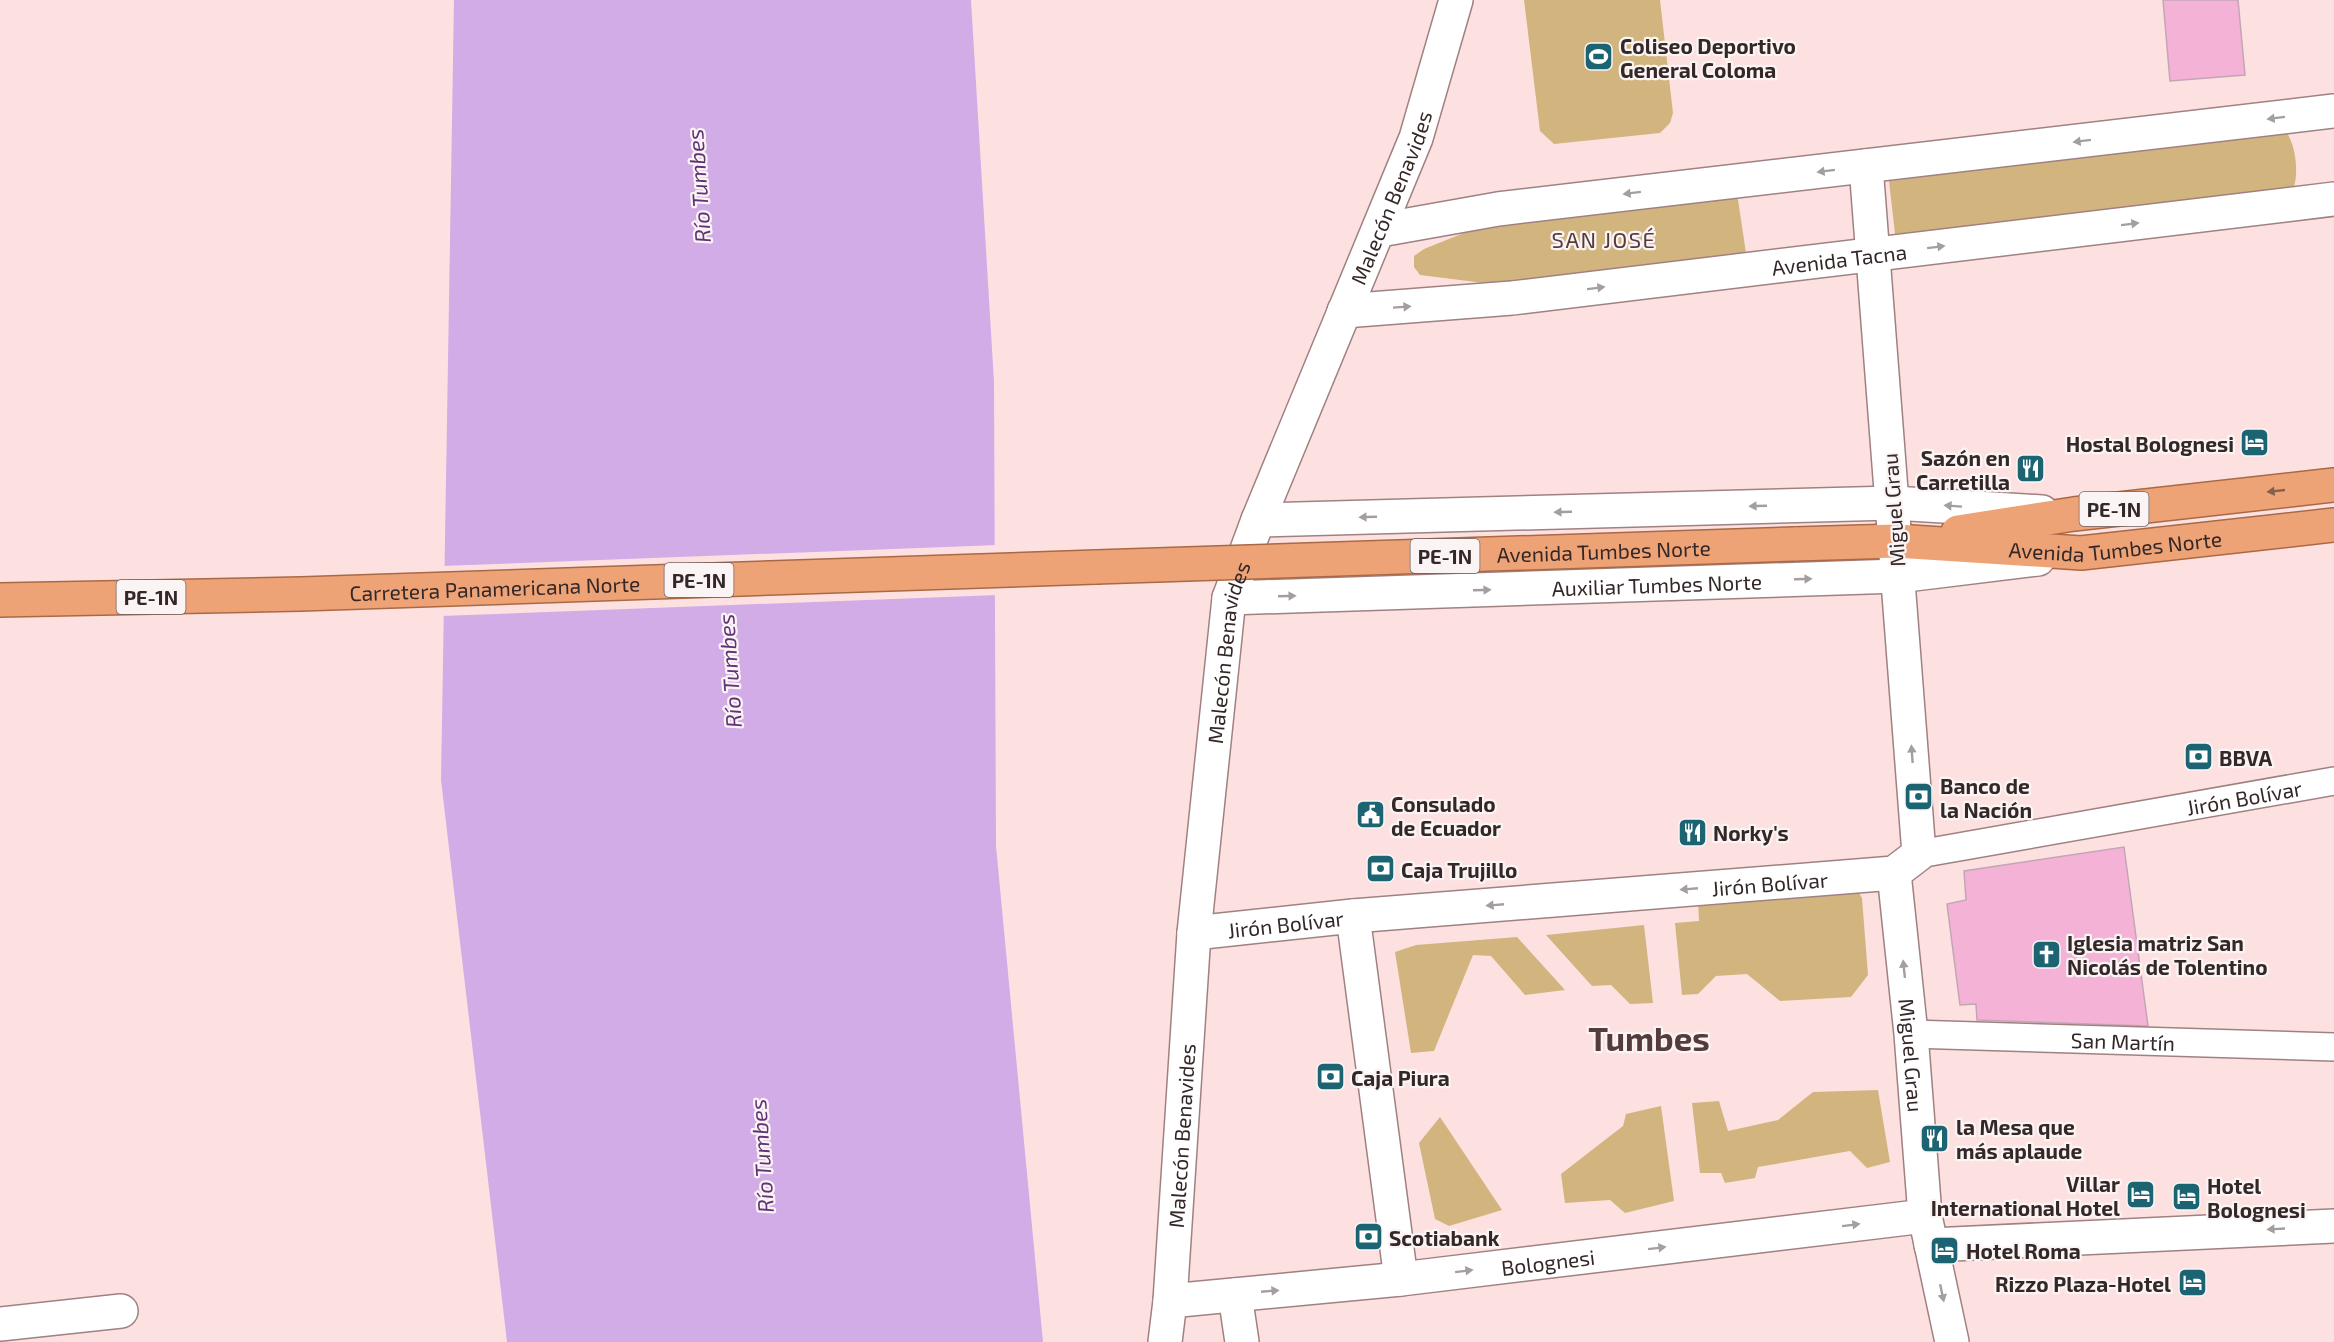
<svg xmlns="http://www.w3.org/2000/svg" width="2334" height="1342" viewBox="0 0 2334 1342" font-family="'Exo 2',sans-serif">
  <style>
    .green { fill: #d2b57e }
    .water { fill: #d1ace7 }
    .pier { fill: #fde1e1 }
    .building { fill: #f5b2d7; stroke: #c2a6b5; stroke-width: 1.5 }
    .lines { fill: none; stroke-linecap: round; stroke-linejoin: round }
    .pedestrian-casing { stroke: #a08181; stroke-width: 30 }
    .minor-casing { stroke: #a08181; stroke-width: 36 }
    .trunk-casing { stroke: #aa6945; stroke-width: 36 }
    .pedestrian { stroke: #fff; stroke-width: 27 }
    .minor { stroke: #fff; stroke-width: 33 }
    .trunk { stroke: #eea377; stroke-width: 33 }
    .trunk-bridge-casing { stroke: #aa6945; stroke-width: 36; stroke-linecap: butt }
    .trunk-bridge { stroke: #eea377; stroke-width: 33 }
    .oneway { fill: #a49e9e }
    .oneway2 { fill: #885f4b }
    .labels { text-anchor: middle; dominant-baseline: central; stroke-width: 4.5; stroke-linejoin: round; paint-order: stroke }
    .shield { fill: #fbf4f4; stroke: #706464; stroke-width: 1.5 }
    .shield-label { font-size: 20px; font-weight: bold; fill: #342727 }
    .poi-label { font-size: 21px; font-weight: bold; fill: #342727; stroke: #fbf4f4; text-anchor: start }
    .street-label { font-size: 21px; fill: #342727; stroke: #fbf4f4 }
    .water-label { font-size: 22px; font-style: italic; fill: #603277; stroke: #fbf4f4 }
    .neighbourhood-label { font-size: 22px; letter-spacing: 1.5px; fill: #563b3b; stroke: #fbf4f4 }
    .town-label { font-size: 33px; font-weight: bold; fill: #563b3b; stroke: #fbf4f4 }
  </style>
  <rect width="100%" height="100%" fill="#fde1e1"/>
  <g class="green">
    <path d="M1524,0H1660L1673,113L1670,123L1660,133L1554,144L1540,131Z"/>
    <path d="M2276,131L2287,133C2296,147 2299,174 2293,190L2283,195L1895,234L1889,181Z"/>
    <path d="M1737,193L1746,253L1500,285L1420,275L1414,267V256L1424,249L1496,220Z"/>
    <path d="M1858,891L1862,898L1868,975L1851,997L1780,1001L1747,974L1716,976L1698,994L1682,995L1675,923L1699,921L1698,899Z"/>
    <path d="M1644,925L1653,1003L1630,1004L1611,985L1592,986L1546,935Z"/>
    <path d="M1517,937L1565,990L1525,995L1491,956L1473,955L1434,1051L1411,1053L1395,952L1416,945Z"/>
    <path d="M1878,1090L1890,1162L1867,1168L1850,1151L1758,1167L1755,1178L1725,1183L1721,1173H1700L1692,1103L1719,1101L1728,1131L1778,1120L1813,1092Z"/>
    <path d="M1661,1106L1674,1201L1625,1213L1610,1200L1565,1203L1561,1174L1623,1126L1626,1114Z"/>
    <path d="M1440,1117L1502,1210L1449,1226L1435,1219L1419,1143Z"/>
  </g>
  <path class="water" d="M454,0H971L994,382L996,846L1043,1342H507L441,780Z"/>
  <path class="pier" d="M998,545V595L441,616L442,566Z"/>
  <g class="building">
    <path d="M2163,0H2238L2245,75L2170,81Z"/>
    <path d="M2124,847L2148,1026L1977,1020L1976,1004L1960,1005L1947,904L1966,900L1964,871Z"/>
  </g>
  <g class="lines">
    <defs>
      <g id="pedestrian">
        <path id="s1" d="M1919,854L2334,781"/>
        <path id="s2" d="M1911,1034L2334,1047"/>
      </g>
      <g id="minor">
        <path d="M1380,230L1498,209L2334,111"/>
        <path id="s3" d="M1344,311L1512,298L2334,199"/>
        <path d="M1258,520L1893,503L2042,512"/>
        <path id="s4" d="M1229,598L1898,576L2038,559"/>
        <path id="s5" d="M1894,873L1911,1034L1925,1216L1952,1342"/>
        <path d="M1353,916L1401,1279"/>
        <path id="s6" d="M1194,933L1353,916L1894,873L1919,854L1866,166"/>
        <path d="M1931,1245L2334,1226"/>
        <path d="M1235,1295L1242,1342"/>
        <path id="s7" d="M1170,1301L1401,1279L1925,1216"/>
        <path d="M0,1324L121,1311"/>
        <path id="s8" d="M1165,1342L1170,1301L1194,933L1229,598L1258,520L1416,138L1456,0"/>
      </g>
      <g id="trunk">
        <path d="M1958,532L2074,514L2334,485"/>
        <path id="s9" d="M1794,544L1896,541L2081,553L2334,525"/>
        <path id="s10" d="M0,600L301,594L1096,567"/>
      </g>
    </defs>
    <use href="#pedestrian" class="pedestrian-casing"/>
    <use href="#minor" class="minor-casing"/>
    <use href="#trunk" class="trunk-casing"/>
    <use href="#pedestrian" class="pedestrian"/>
    <use href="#minor" class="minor"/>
    <use href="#trunk" class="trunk"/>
    <defs>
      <g id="trunk-bridge">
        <path id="s11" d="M1096,567L1794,544"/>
      </g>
    </defs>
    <use href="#trunk-bridge" class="trunk-bridge-casing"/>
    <use href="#trunk-bridge" class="trunk-bridge"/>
  </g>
  <defs><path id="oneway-solid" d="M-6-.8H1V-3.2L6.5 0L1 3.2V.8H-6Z" transform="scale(1.5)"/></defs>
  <g class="oneway">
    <use href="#oneway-solid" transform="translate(2276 118) rotate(173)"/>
    <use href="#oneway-solid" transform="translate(2082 141) rotate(173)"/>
    <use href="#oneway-solid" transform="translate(1826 171) rotate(173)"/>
    <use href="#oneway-solid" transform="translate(1632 193) rotate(173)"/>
    <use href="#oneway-solid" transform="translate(2130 224) rotate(-7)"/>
    <use href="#oneway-solid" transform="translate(1936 247) rotate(-7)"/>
    <use href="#oneway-solid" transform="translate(1596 288) rotate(-7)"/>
    <use href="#oneway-solid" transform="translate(1402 307) rotate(-4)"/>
    <use href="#oneway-solid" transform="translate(1758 506) rotate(178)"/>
    <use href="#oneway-solid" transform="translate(1953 506) rotate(-176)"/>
    <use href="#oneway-solid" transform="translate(1563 512) rotate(178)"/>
    <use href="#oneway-solid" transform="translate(1368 517) rotate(178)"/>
    <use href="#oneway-solid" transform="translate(1803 579) rotate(-2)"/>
    <use href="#oneway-solid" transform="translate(1482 590) rotate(-2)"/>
    <use href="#oneway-solid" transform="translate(1287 596) rotate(-2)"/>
    <use href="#oneway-solid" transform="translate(1912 754) rotate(-94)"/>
    <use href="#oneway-solid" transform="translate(1689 889) rotate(175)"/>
    <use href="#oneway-solid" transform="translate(1495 905) rotate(175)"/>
    <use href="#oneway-solid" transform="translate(1904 969) rotate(-96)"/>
    <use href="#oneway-solid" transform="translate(1851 1225) rotate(-7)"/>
    <use href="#oneway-solid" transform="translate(2276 1229) rotate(177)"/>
    <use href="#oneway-solid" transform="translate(1657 1248) rotate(-7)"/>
    <use href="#oneway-solid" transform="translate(1464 1271) rotate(-7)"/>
    <use href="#oneway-solid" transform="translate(1270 1291) rotate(-5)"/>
    <use href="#oneway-solid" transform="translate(1942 1293) rotate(78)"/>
  </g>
  <use class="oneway2" href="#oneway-solid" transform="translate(2276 491) rotate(174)"/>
  <defs>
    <symbol id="stadium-square" viewBox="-11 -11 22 22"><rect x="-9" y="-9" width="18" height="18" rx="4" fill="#1d6473" stroke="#fbf4f4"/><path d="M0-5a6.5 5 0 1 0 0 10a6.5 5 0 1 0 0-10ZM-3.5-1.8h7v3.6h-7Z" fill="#fff"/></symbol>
    <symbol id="hotel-square" viewBox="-11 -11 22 22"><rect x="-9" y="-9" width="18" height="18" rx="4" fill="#1d6473" stroke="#fbf4f4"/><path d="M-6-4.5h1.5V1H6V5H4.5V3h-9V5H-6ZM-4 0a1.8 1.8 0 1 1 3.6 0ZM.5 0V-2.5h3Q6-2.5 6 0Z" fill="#fff"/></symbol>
    <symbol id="restaurant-square" viewBox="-11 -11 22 22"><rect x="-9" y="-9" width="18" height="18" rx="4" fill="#1d6473" stroke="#fbf4f4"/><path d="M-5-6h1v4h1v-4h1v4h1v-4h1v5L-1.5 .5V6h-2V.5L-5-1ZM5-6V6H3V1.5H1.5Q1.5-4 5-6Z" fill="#fff"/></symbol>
    <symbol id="bank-square" viewBox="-11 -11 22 22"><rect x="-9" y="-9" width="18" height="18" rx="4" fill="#1d6473" stroke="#fbf4f4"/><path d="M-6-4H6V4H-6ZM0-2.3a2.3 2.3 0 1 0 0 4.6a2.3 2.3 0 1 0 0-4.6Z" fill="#fff"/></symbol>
    <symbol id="civic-square" viewBox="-11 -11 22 22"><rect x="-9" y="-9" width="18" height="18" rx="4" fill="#1d6473" stroke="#fbf4f4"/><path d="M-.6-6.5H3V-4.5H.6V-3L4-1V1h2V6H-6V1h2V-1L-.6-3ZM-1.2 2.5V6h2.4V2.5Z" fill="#fff"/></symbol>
    <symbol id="church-square" viewBox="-11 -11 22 22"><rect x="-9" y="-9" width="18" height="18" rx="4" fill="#1d6473" stroke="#fbf4f4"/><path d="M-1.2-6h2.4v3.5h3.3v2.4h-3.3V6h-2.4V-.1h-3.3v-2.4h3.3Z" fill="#fff"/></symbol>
  </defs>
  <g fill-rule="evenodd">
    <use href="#stadium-square" x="1582" y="40" width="33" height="33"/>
    <use href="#hotel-square" x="2238" y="426" width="33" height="33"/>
    <use href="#restaurant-square" x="2014" y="452" width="33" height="33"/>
    <use href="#bank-square" x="2182" y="740" width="33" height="33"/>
    <use href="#bank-square" x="1902" y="780" width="33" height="33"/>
    <use href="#civic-square" x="1354" y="798" width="33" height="33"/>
    <use href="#restaurant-square" x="1676" y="816" width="33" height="33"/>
    <use href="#bank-square" x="1364" y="852" width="33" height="33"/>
    <use href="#church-square" x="2030" y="938" width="33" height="33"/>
    <use href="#bank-square" x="1314" y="1060" width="33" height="33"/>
    <use href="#restaurant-square" x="1918" y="1122" width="33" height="33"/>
    <use href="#hotel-square" x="2124" y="1178" width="33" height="33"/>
    <use href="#hotel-square" x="2170" y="1180" width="33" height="33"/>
    <use href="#bank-square" x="1352" y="1220" width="33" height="33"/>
    <use href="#hotel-square" x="1928" y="1234" width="33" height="33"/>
    <use href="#hotel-square" x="2176" y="1266" width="33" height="33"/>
  </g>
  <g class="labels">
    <g class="shield">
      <rect x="2079.5" y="492" width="69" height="34" rx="4.5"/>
      <rect x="1410.5" y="539" width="69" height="34" rx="4.5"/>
      <rect x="664.5" y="563" width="69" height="34" rx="4.5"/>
      <rect x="116.5" y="580" width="69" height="34" rx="4.5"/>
    </g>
    <g class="shield-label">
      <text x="2114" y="509">PE-1N</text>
      <text x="1445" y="556">PE-1N</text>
      <text x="699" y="580">PE-1N</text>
      <text x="151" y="597">PE-1N</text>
    </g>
    <g class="poi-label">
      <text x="1620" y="45">Coliseo Deportivo<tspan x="1620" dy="24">General Coloma</tspan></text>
      <text x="2234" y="443" text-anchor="end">Hostal Bolognesi</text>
      <text x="2010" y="457" text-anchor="end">Sazón en<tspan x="2010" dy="24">Carretilla</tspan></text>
      <text x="2219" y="757">BBVA</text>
      <text x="1940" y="785">Banco de<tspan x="1940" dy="24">la Nación</tspan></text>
      <text x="1391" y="803">Consulado<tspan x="1391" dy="24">de Ecuador</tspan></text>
      <text x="1713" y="832">Norky's</text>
      <text x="1401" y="869">Caja Trujillo</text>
      <text x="2067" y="942">Iglesia matriz San<tspan x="2067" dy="24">Nicolás de Tolentino</tspan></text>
      <text x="1351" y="1077">Caja Piura</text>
      <text x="1956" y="1126">la Mesa que<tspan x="1956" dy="24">más aplaude</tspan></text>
      <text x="2120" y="1183" text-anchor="end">Villar<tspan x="2120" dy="24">International Hotel</tspan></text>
      <text x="2207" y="1185">Hotel<tspan x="2207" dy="24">Bolognesi</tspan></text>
      <text x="1389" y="1237">Scotiabank</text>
      <text x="1966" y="1250">Hotel Roma</text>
      <text x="2171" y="1283" text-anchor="end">Rizzo Plaza-Hotel</text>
    </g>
    <g class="street-label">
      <text stroke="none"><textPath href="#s8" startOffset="1179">Malecón Benavides</textPath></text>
      <text stroke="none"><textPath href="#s3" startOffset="498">Avenida Tacna</textPath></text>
      <text transform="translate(1893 510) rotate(-94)">Miguel Grau</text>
      <text stroke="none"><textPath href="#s9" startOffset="322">Avenida Tumbes Norte</textPath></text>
      <text stroke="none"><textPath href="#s11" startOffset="508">Avenida Tumbes Norte</textPath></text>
      <text stroke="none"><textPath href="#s4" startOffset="428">Auxiliar Tumbes Norte</textPath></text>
      <text stroke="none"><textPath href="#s10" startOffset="495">Carretera Panamericana Norte</textPath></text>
      <text stroke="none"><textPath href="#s8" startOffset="693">Malecón Benavides</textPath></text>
      <text stroke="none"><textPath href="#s1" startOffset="330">Jirón Bolívar</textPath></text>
      <text stroke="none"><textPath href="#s6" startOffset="578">Jirón Bolívar</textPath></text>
      <text stroke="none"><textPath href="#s6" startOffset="92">Jirón Bolívar</textPath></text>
      <text stroke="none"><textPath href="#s2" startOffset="212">San Martín</textPath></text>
      <text stroke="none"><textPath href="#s5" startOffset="183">Miguel Grau</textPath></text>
      <text stroke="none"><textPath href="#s8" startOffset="207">Malecón Benavides</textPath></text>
      <text stroke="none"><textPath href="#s7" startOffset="380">Bolognesi</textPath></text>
    </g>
    <g class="water-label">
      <text transform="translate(698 186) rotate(-94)">Río Tumbes</text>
      <text transform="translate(729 671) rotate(-94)">Río Tumbes</text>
      <text transform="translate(761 1156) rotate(-94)">Río Tumbes</text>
    </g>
    <g class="neighbourhood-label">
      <text x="1604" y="239">SAN JOSÉ</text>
    </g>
    <g class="town-label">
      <text x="1649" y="1038">Tumbes</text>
    </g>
  </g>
</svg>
